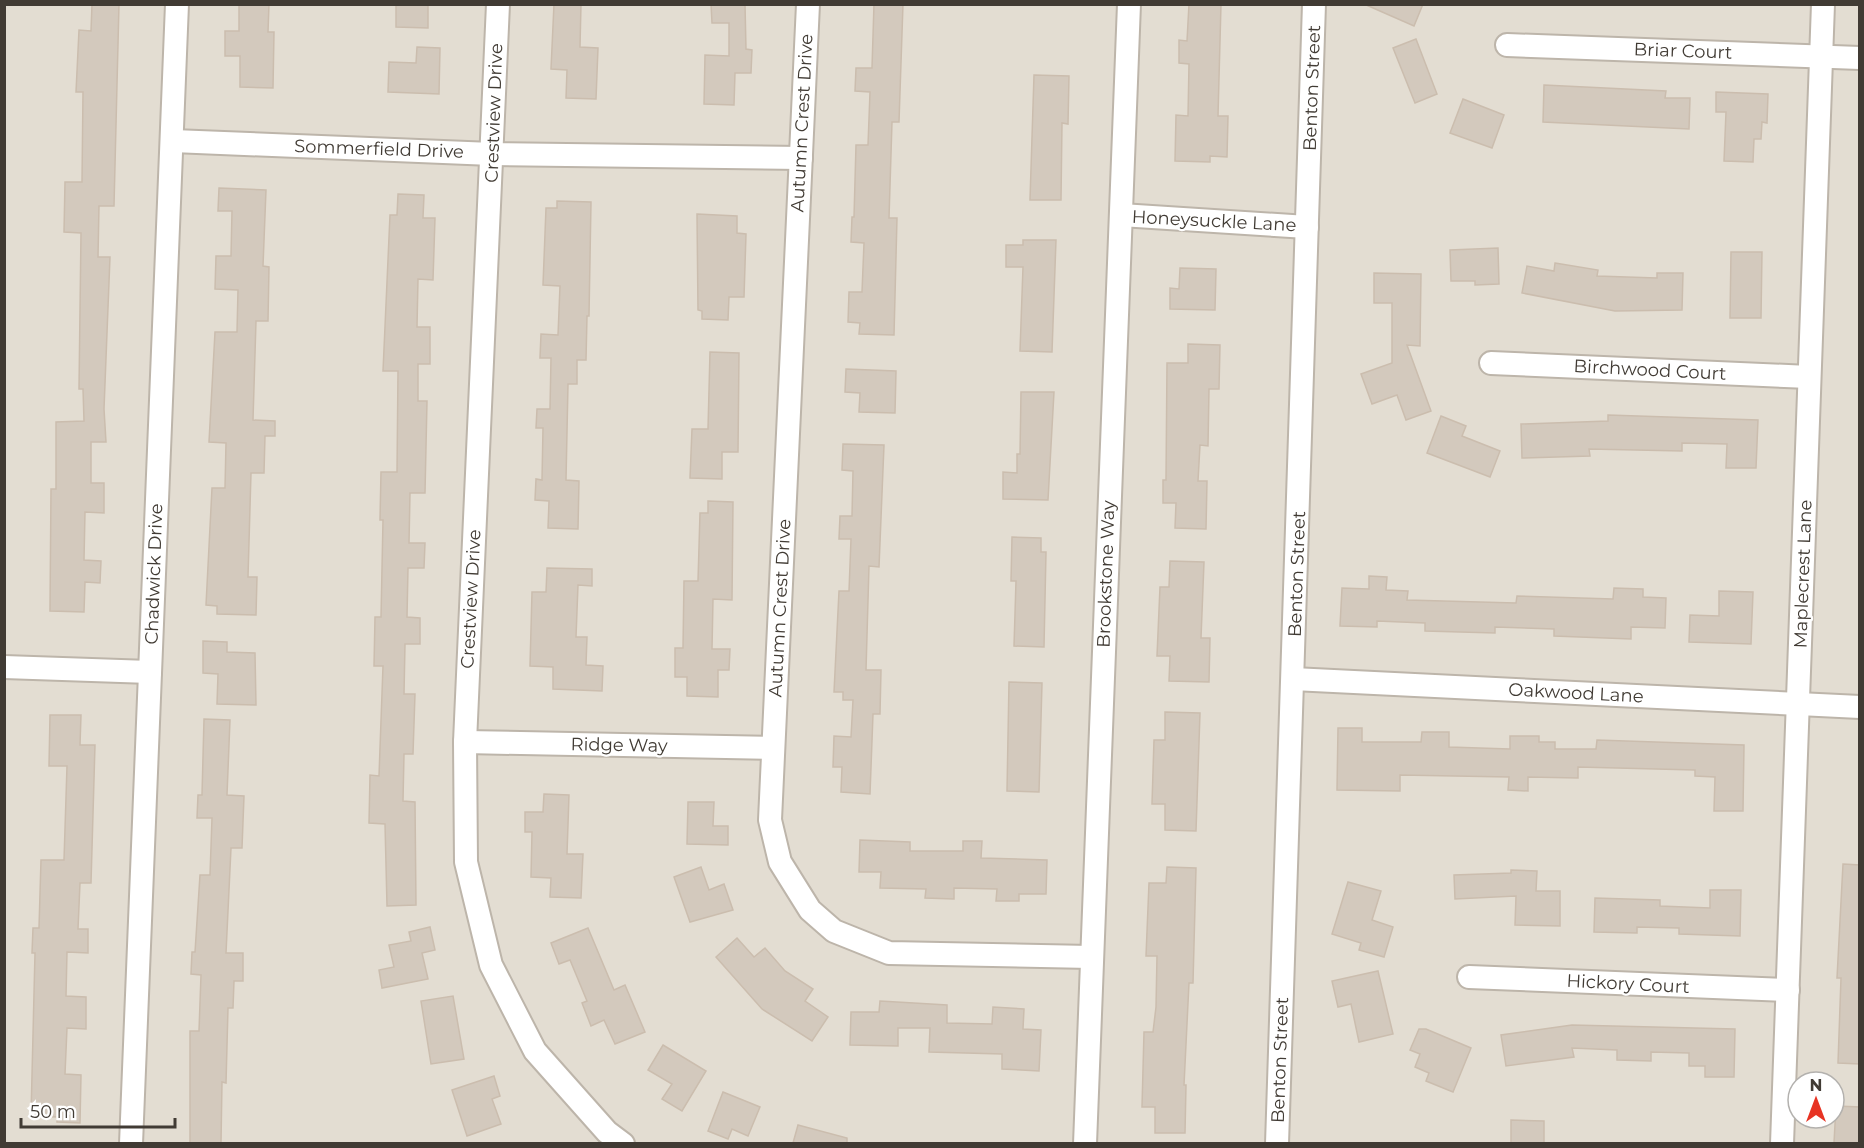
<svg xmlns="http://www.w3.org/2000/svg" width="1864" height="1148" viewBox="0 0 1864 1148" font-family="Montserrat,sans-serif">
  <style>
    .residential { fill: #e3ddd2; fill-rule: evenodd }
    .building { fill: #d3c9bd; stroke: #cbbdae; stroke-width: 1.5 }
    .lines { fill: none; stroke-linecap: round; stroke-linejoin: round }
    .minor-casing { stroke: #bdb5aa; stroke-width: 26 }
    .minor { stroke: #fff; stroke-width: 22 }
    .labels { text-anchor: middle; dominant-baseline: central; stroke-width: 4.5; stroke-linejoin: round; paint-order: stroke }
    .street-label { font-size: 18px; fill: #413b34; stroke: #fff }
  </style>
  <rect width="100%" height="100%" fill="#f0ebe3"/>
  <path class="residential" d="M5,5H1859V1143L5,1144ZM1798,1082H1834V1118H1798Z"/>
  <g class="building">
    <path d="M92,4H119L114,206H99L98,257H110L104,409L106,442H91V483H104V513L85,512L84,560L101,561L100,583L85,582L84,612L50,611L51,489H56V422L84,421L83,389H79L81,233L64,232L65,182H82L83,92H76L79,30L91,31Z"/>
    <path d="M239,4H269L268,32H274L273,88L240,87V56H225V31H239Z"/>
    <path d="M396,4H428V28L396,27Z"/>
    <path d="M554,4H581L580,47L598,48L596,99L566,98L567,70L551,69Z"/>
    <path d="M711,4H745L746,49L752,50L751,73H735L734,105L704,104L705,55L729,56V23H712Z"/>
    <path d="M874,4H903L899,122H892L889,218H897L894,335L859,334L860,323L848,322L849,292H862L864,243L851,242L852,217H854L856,145H868L870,92L855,91L856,68H872Z"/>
    <path d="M1189,4H1221L1218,116H1228L1227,157L1210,156V162L1175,161L1176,115L1188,116L1189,64L1179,63V40L1187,41Z"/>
    <path d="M1364,4H1423L1414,26Z"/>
    <path d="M1416,39L1437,94L1415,103L1393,48Z"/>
    <path d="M417,47L440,48L439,94L388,92L389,62L416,63Z"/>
    <path d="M1034,75L1069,76L1068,124L1062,123L1061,200H1030Z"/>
    <path d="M1544,85L1666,91L1665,98H1690L1689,129L1543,122Z"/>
    <path d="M1716,92L1768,94L1767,123L1762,122L1761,139H1754L1753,162L1724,161L1726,112H1716Z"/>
    <path d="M1463,99L1504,115L1492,148L1450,133Z"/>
    <path d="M219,188L266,190L263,266L269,267L268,321H256L253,420L275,421V436H265L264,473H251L248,577H257L256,615L217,614V606L206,605L212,488H225L226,443L209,442L215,332H237L238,290L215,289L216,256H231L232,211H218Z"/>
    <path d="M398,194L424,195L423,218H435L433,280L418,279L417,327H430V364H418V401H427L425,493H410L409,543H425L424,568H408L407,617L420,618V644H405L404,694H415L413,754H404L403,801L415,802L416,905L387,906L385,824L369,823L370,775L379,776L383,666H374L375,617H381L383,520H380L381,472H397L398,371H383L390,215H397Z"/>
    <path d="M557,201L591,202L589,316H587L586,360H577V384H568L566,480L579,481L578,529L548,528L549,501L535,500L536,479L542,480L543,428H536L537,409H550L551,358H540L541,334L558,335L560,286L543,285L546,208H557Z"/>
    <path d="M697,214L737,216V233L746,234L744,297H729L728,320L702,319V311L698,310Z"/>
    <path d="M1023,240H1056L1052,352L1020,351L1023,267H1006V245H1023Z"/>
    <path d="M1498,248L1499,284L1475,285V281H1451L1450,250Z"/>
    <path d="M1731,252H1762L1761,318H1730Z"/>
    <path d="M1555,263L1598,270L1597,276L1657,278V273H1683L1682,310L1615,311L1522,293L1527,266L1554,271Z"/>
    <path d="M1180,268L1216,269L1215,310L1170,309V288L1179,289Z"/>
    <path d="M1374,273L1421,274L1420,346L1407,345L1431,411L1406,420L1397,395L1372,404L1361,374L1392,363V303H1374Z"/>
    <path d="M1188,344L1220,345L1219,389H1209L1208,446L1200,445L1198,481H1207L1206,529L1175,528L1176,503H1163V480H1166L1167,363H1188Z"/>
    <path d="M710,352L739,353L738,452H722V479L690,478L692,429H708Z"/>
    <path d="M846,369L896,371L895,413L859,412L860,393L845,392Z"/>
    <path d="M1021,392H1054L1048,500L1003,499V472L1017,473V454H1020Z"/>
    <path d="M1608,415L1758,420L1756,468H1726L1727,444L1682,443V451L1589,449L1590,456L1522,458L1521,424L1608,421Z"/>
    <path d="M1441,416L1466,426L1462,436L1500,451L1490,477L1427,453Z"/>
    <path d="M843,444L884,445L879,567L869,566L866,670H881L880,714H873L870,794L841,792L842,767H833L834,736L851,737L853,700H843V692H834L839,591H849L851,539H839L840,516H852L853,471L842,470Z"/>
    <path d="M708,501L733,502L732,600L713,599L712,649H730L729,670H718V697L687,696V677H675V648H683L684,581H698L700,513H708Z"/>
    <path d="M1012,537L1041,538V552H1046L1044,647L1014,646L1016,581H1011Z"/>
    <path d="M1170,561L1204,562L1201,638H1210L1209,682L1169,681L1170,656H1157L1160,587H1169Z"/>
    <path d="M547,568L592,569V586L578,585L576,637H587L586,665L603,666L602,691L553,689V667L530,666L532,592H546Z"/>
    <path d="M1369,576L1387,577L1386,590L1408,591L1407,600L1516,603L1517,596L1613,599L1614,588L1643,589V597L1666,598L1665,628L1631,627V639L1554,636V629L1495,627V633L1425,631V623L1377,621V627L1340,626L1342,588L1369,589Z"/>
    <path d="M1719,591L1753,592L1751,644L1689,642L1690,615L1719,616Z"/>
    <path d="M203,641L227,642V652L255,653L256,705L217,704L218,674L203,673Z"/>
    <path d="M1009,682L1042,683L1039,792L1007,791Z"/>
    <path d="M1165,712L1200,713L1196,831L1165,830V804H1152L1154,740H1165Z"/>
    <path d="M50,715H81L80,745H95L91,883H80L78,929H88V953L67,952L66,996L86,997V1029L67,1028L65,1074L81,1075L80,1123L57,1122V1117L31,1116L35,953H32L33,928H39L41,860H64L67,766H49Z"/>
    <path d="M204,719L230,720L227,795L244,796L242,848H231L226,953H243V981H234L233,1008H228L226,1083L222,1082L221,1143H190V1031H199L201,975L191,974L192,952H195L200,875H210L212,818H197L198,795H202Z"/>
    <path d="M1338,728H1362V742H1421L1422,732H1449V747L1510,749V736H1539V742H1555V749H1596L1597,740L1744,745L1743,811H1714L1715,777L1695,776V770L1578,767V778L1528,777V791L1508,790L1509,777L1400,775V791L1337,790Z"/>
    <path d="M544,794L569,795L567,854H583L581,898L550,897L551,878L531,877L532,832H525V812H543Z"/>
    <path d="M688,802H714L713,826H728V845L687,844Z"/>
    <path d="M860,840L910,842V851H963V841H982L981,858L1047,860L1046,894H1019V901H996L997,889L954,888V899L925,898L926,889L880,888L881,872H859Z"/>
    <path d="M1843,864L1860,865V1064L1838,1063L1841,978H1837Z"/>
    <path d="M701,867L709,890L724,884L733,910L690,922L674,877Z"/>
    <path d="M1167,867L1196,868L1193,983H1189L1184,1085H1186L1185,1133H1155V1107H1142L1144,1032H1153L1156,1007L1157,956H1146L1149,883H1166Z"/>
    <path d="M1511,870L1537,871L1536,891H1560V926L1515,925L1516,896L1455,899L1454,875L1511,873Z"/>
    <path d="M1348,882L1381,891L1372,920L1393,927L1384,957L1359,950L1361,943L1332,934Z"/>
    <path d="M1710,890H1741L1740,936L1679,934V928L1637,927V933L1594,932L1595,898L1660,900V906L1710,908Z"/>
    <path d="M430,927L435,950L422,953L428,979L382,988L379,970L394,967L389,945L411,941L409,932Z"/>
    <path d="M588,928L614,990L625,985L645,1032L615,1044L604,1020L591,1026L582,1003L587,1001L570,960L559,964L551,943Z"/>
    <path d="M737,938L754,957L765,948L785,971L813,989L805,1001L828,1017L812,1041L762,1009L716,957Z"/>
    <path d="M1378,971L1393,1034L1359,1042L1351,1004L1338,1007L1332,981Z"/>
    <path d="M453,996L464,1059L431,1064L421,1001Z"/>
    <path d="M880,1001L947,1005V1023L992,1024L993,1007L1024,1009L1023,1029L1041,1030L1039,1071L1002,1069V1054L929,1052L930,1028H898V1046L850,1045L851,1012H879Z"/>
    <path d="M1572,1025L1735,1029L1734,1077H1705V1066H1689V1053L1651,1052V1061L1617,1060V1050L1572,1048L1574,1057L1506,1066L1501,1035Z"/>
    <path d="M1419,1029H1426L1471,1048L1453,1092L1426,1081L1429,1073L1415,1067L1420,1054L1410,1050Z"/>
    <path d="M663,1045L706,1071L682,1111L662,1099L672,1084L648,1070Z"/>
    <path d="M494,1076L500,1096L492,1099L501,1124L467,1136L452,1090Z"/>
    <path d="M723,1092L760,1107L748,1136L732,1129L728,1139L708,1131Z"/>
    <path d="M1836,1106L1860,1107V1143H1834Z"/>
    <path d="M1511,1120L1544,1121V1143H1511Z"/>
    <path d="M798,1125L847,1138V1143H793Z"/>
  </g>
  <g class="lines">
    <defs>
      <g id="minor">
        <path d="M498,4L465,742L466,862L491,965L535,1051L607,1132L623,1144"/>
        <path d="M808,4L770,820L780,862L810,910L834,931L889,953L1091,957"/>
        <path d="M1507,45L1860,58"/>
        <path d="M173,141L492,154L801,158"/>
        <path d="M1121,215L1307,227"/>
        <path d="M1491,363L1809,377"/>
        <path d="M4,667L150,672"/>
        <path d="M1293,679L1860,707"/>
        <path d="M465,742L773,748"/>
        <path d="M1469,977L1788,990"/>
        <path d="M131,1144L177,4"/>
        <path d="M1085,1144L1129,4"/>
        <path d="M1277,1144L1314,4"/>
        <path d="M1782,1144L1823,4"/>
      </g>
    </defs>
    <use href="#minor" class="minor-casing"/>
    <use href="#minor" class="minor"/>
  </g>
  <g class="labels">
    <g class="street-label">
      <text transform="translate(1683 51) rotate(2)">Briar Court</text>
      <text transform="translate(1312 88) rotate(-88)">Benton Street</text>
      <text transform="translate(494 113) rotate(-88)">Crestview Drive</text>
      <text transform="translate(802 123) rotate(-87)">Autumn Crest Drive</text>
      <text transform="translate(379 149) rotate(2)">Sommerfield Drive</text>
      <text transform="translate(1214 221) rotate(3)">Honeysuckle Lane</text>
      <text transform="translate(1650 370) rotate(3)">Birchwood Court</text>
      <text transform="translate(154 574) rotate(-88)">Chadwick Drive</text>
      <text transform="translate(1106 574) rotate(-88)">Brookstone Way</text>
      <text transform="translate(1297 574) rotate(-88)">Benton Street</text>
      <text transform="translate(1803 574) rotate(-88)">Maplecrest Lane</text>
      <text transform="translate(471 599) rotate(-87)">Crestview Drive</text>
      <text transform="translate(780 608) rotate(-87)">Autumn Crest Drive</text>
      <text transform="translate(1576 693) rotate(3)">Oakwood Lane</text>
      <text transform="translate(619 745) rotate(1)">Ridge Way</text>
      <text transform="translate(1628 984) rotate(3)">Hickory Court</text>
      <text transform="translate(1280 1060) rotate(-88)">Benton Street</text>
    </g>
  </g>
  <rect width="1864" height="1148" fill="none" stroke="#413b34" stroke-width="12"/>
  <g transform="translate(1816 1100)"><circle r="28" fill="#ffffff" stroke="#b3b1ae" stroke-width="1.5"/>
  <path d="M0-4.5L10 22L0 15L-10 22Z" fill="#e73323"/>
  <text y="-9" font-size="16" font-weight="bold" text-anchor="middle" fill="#413b34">N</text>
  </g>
  <path d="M21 1118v9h154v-9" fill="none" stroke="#413b34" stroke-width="3"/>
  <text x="30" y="1118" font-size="18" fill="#413b34" stroke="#ffffff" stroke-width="4.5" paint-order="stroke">50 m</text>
</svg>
